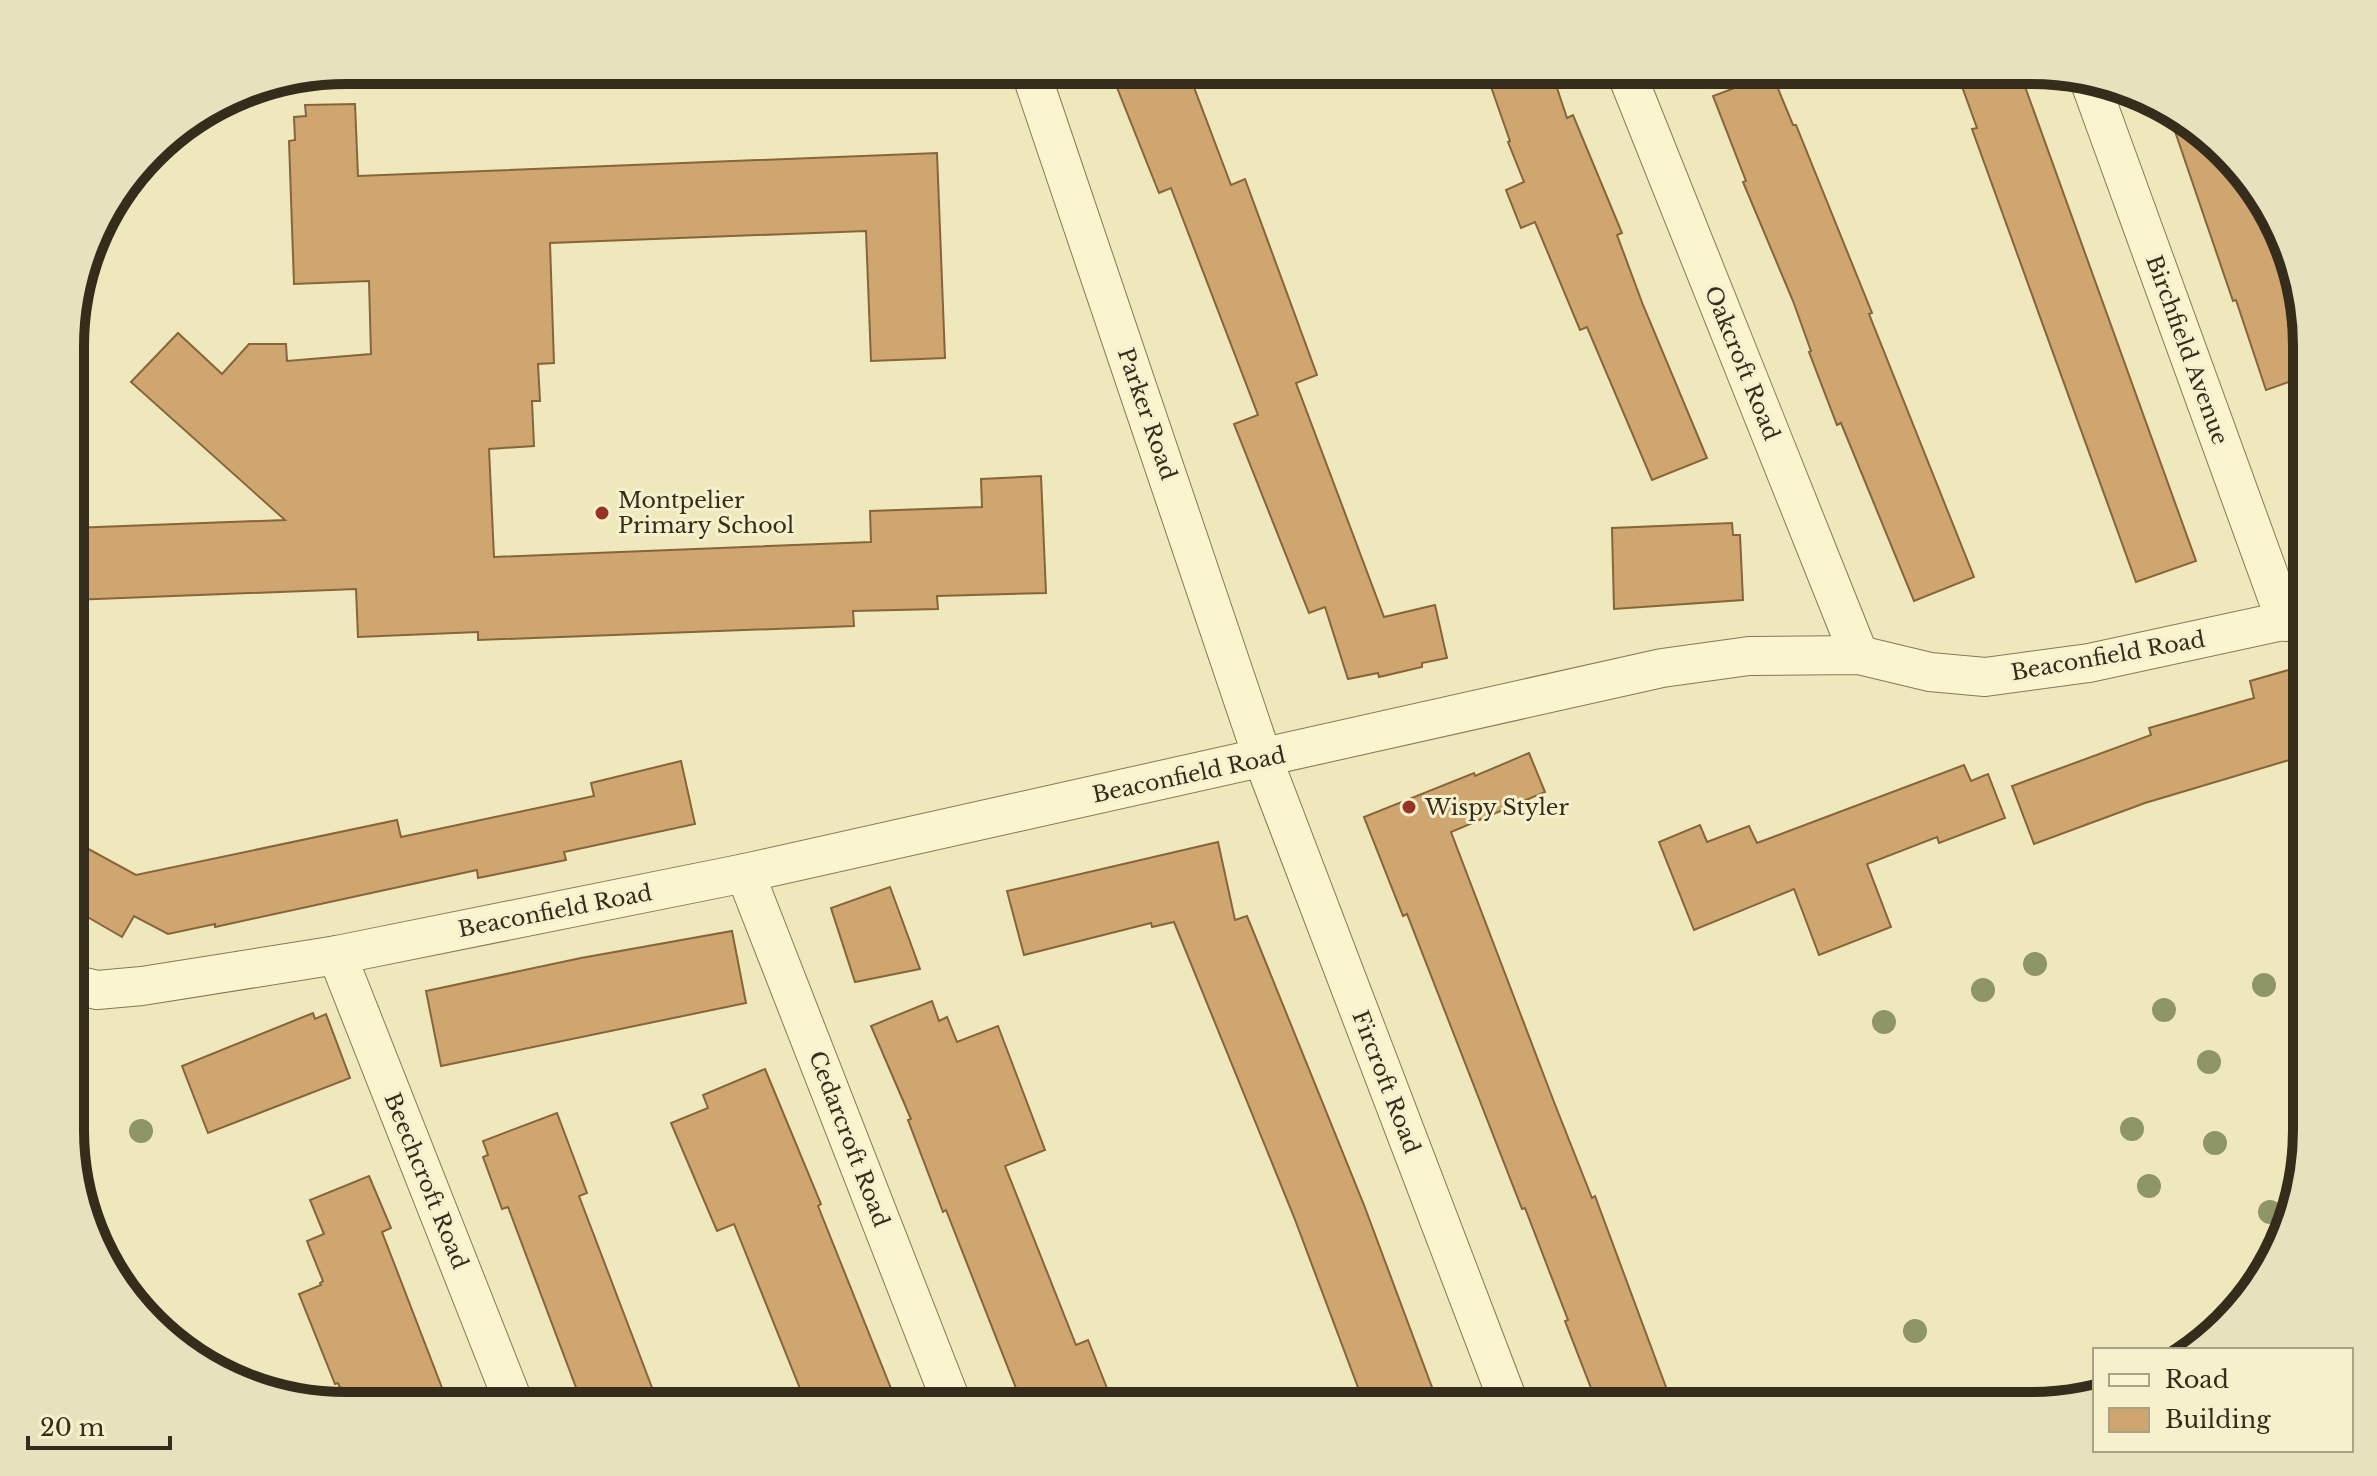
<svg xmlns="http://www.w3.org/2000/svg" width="2377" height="1476" viewBox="0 0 2377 1476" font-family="'Libre Baskerville',serif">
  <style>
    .building { fill: #cfa670; stroke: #87653a; stroke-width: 2 }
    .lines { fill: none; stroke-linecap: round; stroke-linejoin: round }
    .street-casing { stroke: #877855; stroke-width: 40 }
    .street { stroke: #faf4cf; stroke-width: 38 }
    .tree { fill: #8e9666 }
    .poi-dot { fill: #983423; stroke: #f6f1cc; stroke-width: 3 }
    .labels { text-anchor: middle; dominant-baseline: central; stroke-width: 6; stroke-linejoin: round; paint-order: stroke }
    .street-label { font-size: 22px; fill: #362c1b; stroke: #f6f1cc }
    .poi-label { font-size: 22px; fill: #362c1b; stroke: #f6f1cc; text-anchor: start }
    .rim { fill: none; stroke: #362c1b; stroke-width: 10 }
  </style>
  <rect width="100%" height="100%" fill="#efe8bc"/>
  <g class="building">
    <path d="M1110,70H1192V82L1231,185L1245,179L1317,375L1296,383L1384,617L1435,605L1447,658L1422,663V667L1379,677L1378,673L1348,679L1325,607L1309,613L1234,424L1258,415L1171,188L1159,193Z"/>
    <path d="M1538,70H1551L1567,118L1573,115L1622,233L1617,235L1643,305L1707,458L1652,480L1587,327L1580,330L1535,222L1521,228L1506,190L1524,182L1508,142L1510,141L1490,84Z"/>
    <path d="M1956,70H2019L2196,561L2136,582L1972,129L1977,128Z"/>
    <path d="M1772,74L1793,125H1796L1872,313L1869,314L1974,577L1914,601L1841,423L1837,425L1809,352L1811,351L1793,301L1743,182L1746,181L1713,96Z"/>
    <path d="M355,104L358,176L937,153L945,358L871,361L866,231L550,243L554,363L538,364L540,401H532L534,446L489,449L494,557L871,542L870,511L982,507L981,479L1041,476L1046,593L937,596L938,609L853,611L854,626L478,640V632L358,637L356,589L72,600V528L285,520L131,382L178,333L222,374L249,344H286L287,361L371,354L369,281L294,284L289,141L295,140L294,117L306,116L305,105Z"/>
    <path d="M2167,108L2184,116L2270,207L2306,327V376L2266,390L2236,300L2233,301Z"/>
    <path d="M1732,523L1733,535H1740L1743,600L1614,609L1612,528Z"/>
    <path d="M2306,665V755L2145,803L2034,844L2012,786L2151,735L2149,728L2254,698L2250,681Z"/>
    <path d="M1529,753L1545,792L1451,832L1554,1102L1592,1198L1595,1196L1673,1406H1598L1565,1321L1568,1320L1525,1208L1522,1209L1407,914L1403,916L1364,817L1474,773L1475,776Z"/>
    <path d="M681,761L695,824L564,852L566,860L478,878L477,870L215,927V924L168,934L134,916L122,937L72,908V840L136,875L397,820L401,837L594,796L591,783Z"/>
    <path d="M1964,765L1971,781L1988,774L2005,818L1939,843L1937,837L1867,864L1891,927L1819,955L1794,889L1694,930L1659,842L1700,825L1707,842L1749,826L1757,843Z"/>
    <path d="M1218,842L1235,920L1247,916L1364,1205L1439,1406H1365L1294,1217L1174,922L1152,927L1151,923L1024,955L1007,891Z"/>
    <path d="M890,887L920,969L855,982L831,908Z"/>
    <path d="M732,931L746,1003L441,1066L426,991L581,958Z"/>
    <path d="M932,1001L939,1021L947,1017L957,1042L998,1026L1045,1150L1005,1166L1076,1345L1088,1340L1114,1406H1023L946,1210L943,1212L908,1120L911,1119L871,1026Z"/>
    <path d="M313,1013L315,1019L326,1014L350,1078L208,1133L182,1066Z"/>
    <path d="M765,1069L821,1204L818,1206L898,1406H807L734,1224L717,1231L671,1123L708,1108L703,1095Z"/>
    <path d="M557,1113L587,1193L579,1196L659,1406H583L508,1207L502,1209L483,1157L488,1155L483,1141Z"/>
    <path d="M369,1176L391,1228L382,1232L449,1406H348L338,1383L335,1384L299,1294L321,1285L320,1283L323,1281L307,1241L324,1234L310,1200Z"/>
  </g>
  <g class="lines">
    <defs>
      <g id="street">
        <path d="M1030,70L1263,759L1510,1406"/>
        <path d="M1625,70L1859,655"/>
        <path d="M2088,77L2286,622"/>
        <path d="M745,873L953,1406"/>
        <path d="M337,955L515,1406"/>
        <path d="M72,984L97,990L142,986L337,955L745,873L1662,668L1749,656L1859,655L1930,672L1985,677L2089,663L2306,616"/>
      </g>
    </defs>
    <use href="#street" class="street-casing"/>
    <use href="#street" class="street"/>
  </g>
  <g class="tree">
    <circle cx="2035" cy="964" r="12"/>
    <circle cx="2264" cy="985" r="12"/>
    <circle cx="1983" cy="990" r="12"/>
    <circle cx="2164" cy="1010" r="12"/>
    <circle cx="1884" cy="1022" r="12"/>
    <circle cx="2209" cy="1062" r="12"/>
    <circle cx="2132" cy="1129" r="12"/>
    <circle cx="141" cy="1131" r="12"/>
    <circle cx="2215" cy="1143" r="12"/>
    <circle cx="2149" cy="1186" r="12"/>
    <circle cx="2270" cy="1212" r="12"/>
    <circle cx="1915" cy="1331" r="12"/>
  </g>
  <g class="poi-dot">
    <circle cx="602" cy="513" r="8"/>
    <circle cx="1409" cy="807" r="8"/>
  </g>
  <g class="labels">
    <g class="street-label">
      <text transform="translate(2187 350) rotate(70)">Birchfield Avenue</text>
      <text transform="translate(1742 363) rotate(68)">Oakcroft Road</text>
      <text transform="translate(1147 414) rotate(71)">Parker Road</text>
      <text transform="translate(2108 656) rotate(-10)">Beaconfield Road</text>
      <text transform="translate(1189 775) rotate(-12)">Beaconfield Road</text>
      <text transform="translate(555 911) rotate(-11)">Beaconfield Road</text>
      <text transform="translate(1386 1082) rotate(69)">Fircroft Road</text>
      <text transform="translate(849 1139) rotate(69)">Cedarcroft Road</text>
      <text transform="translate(426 1181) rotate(68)">Beechcroft Road</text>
    </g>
    <g class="poi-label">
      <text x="618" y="500">Montpelier<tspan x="618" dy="25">Primary School</tspan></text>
      <text x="1425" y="807">Wispy Styler</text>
    </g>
  </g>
  <path d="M0 0H2377V1476H0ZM346 84H2031A262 262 0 0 1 2293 346V1130A262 262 0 0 1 2031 1392H346A262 262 0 0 1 84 1130V346A262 262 0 0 1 346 84Z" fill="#e7e1be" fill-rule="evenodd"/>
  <path class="rim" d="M346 84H2031A262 262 0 0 1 2293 346V1130A262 262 0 0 1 2031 1392H346A262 262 0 0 1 84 1130V346A262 262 0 0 1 346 84Z"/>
  <rect x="2093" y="1348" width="260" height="104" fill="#f6f1cc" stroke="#a9a285" stroke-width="2"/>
  <rect x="2109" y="1374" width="40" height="12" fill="#faf4cf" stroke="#a9a285" stroke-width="2"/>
  <text x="2165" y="1388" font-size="24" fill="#362c1b">Road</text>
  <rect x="2109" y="1408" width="40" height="24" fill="#cfa670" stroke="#a9a285" stroke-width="2"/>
  <text x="2165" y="1428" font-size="24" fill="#362c1b">Building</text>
  <path d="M28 1436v12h142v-12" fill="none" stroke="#362c1b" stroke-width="4"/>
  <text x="40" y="1436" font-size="24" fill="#362c1b" stroke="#f6f1cc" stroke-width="6" paint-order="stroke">20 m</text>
</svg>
